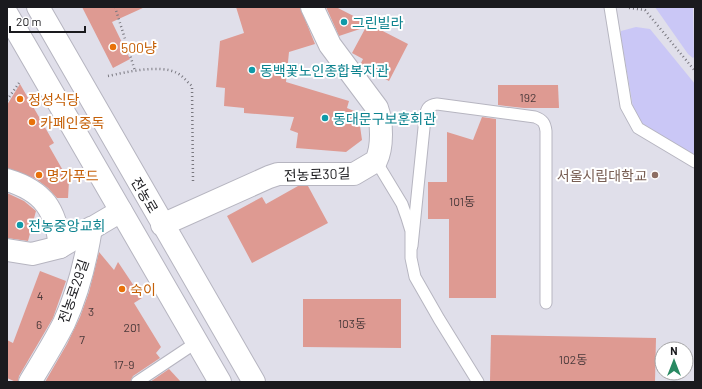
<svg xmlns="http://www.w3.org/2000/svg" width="702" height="389" viewBox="0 0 702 389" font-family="Barlow,'Noto Sans KR',sans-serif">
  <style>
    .green { fill: #cac7f6 }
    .building { fill: #de9a92 }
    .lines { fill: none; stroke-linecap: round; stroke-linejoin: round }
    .lane-casing { stroke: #b6b5c0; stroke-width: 13 }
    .street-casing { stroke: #b6b5c0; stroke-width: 24 }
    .secondary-casing { stroke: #b6b5c0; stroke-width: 24 }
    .path { stroke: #78777f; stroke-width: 2.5; stroke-dasharray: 1 3; stroke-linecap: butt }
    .lane { stroke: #fff; stroke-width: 11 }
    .street { stroke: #fff; stroke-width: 22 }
    .secondary { stroke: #fff; stroke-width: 22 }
    .culture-dot { fill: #0f9aa8; stroke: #fff; stroke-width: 1.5 }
    .food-dot { fill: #e8710a; stroke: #fff; stroke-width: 1.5 }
    .education-dot { fill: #8d6e63; stroke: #fff; stroke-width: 1.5 }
    .labels { text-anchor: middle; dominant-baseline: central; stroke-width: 4; stroke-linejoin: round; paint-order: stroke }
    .number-label { font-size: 12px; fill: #4b3a3b }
    .culture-label { font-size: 14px; fill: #0d838f; stroke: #fff; text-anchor: start }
    .food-label { font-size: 14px; fill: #c56008; stroke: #fff; text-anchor: start }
    .street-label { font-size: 14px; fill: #1a1a1e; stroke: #fff }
    .education-label { font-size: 14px; fill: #785e54; stroke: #fff; text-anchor: end }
  </style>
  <rect width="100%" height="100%" fill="#e0dfea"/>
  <g class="green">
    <path d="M655,7H693L694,57L693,58L688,54Z"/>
    <path d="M636,27L650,29L695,84V156L642,125L634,113L621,37V31Z"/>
  </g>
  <g class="building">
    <path d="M82,7H145L112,22L130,59L113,68Z"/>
    <path d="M236,7H300L315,44L289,52L286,82L349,101L347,108L354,111L360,126L362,140L346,152L296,148L298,133L290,130L294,117L244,113V108L224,106L225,88L216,87L220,41L244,33Z"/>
    <path d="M326,7H336L408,44L389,81L361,66L360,65L363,59L352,53L366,27L339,36Z"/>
    <path d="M20,84L54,143L49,146L69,181L68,198H57L48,188L36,179L7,168V105Z"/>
    <path d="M498,85H558L559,108H524L498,105Z"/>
    <path d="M482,117L496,119V298H449V219H428V182H447V132L473,140Z"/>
    <path d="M298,186H308L328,223L252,263L227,216L262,197L266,204Z"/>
    <path d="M7,193L24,201L36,211L28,241L7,238Z"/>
    <path d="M99,252L114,270L118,262L142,298L134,303L161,347L156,353L160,358L133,376L130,382H45L67,344L80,317L89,292Z"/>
    <path d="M40,271L66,281L53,318L19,376L18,382H16L7,378V340L13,343Z"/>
    <path d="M303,299H401V348L303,347Z"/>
    <path d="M491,335L656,338L655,382L490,381Z"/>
    <path d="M169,369L181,382H150Z"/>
  </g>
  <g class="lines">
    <defs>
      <g id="lane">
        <path d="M610,7L626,106L638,128L695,162"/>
        <path d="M376,161L402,204L407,218L411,231V258L415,277L439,319L478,382"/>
        <path d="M412,246L425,118C426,109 428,105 437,104L535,117C543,120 545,123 546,131V303"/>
        <path d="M137,382L197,342"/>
      </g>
      <g id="street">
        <path d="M7,180C44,191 56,210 60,247"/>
        <path d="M162,225L269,177L278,174H354L376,161C383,147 382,122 377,108L330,45L312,7"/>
        <path d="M7,250L32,254L60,247L121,211"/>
        <path d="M30,382C42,362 54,343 64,323C78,293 86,260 91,228"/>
      </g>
      <g id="secondary">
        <path d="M38,7L254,382"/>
        <path d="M7,14L220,382"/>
      </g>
    </defs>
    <use href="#lane" class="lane-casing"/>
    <use href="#street" class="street-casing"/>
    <use href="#secondary" class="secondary-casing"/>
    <g class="path">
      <path d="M115,7L135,71"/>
      <path d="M629,8L645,10L695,71"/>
      <path d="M108,76C127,72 160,64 177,73C183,76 187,82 192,86L193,181"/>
      <path d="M7,100L19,83"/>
    </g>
    <use href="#lane" class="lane"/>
    <use href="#street" class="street"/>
    <use href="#secondary" class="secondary"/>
  </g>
  <g class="culture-dot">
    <circle cx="344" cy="22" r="4"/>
    <circle cx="252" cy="70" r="4"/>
    <circle cx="325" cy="118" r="4"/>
    <circle cx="20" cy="225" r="4"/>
  </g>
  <g class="food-dot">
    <circle cx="113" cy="47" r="4"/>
    <circle cx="20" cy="99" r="4"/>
    <circle cx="32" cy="122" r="4"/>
    <circle cx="39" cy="175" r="4"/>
    <circle cx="122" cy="289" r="4"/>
  </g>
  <circle class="education-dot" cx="655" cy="175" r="4"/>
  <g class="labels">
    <g class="number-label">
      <text x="528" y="97">192</text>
      <text x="462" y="201">101동</text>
      <text x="40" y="295">4</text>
      <text x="91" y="311">3</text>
      <text x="352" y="323">103동</text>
      <text x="39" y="324">6</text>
      <text x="132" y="327">201</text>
      <text x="82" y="339">7</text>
      <text x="573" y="359">102동</text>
      <text x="124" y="364">17-9</text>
    </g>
    <g class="culture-label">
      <text x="352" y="22">그린빌라</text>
      <text x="260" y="70">동백꽃노인종합복지관</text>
      <text x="333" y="118">동대문구보훈회관</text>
      <text x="28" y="225">전농중앙교회</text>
    </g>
    <g class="food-label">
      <text x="121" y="47">500냥</text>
      <text x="28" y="99">정성식당</text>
      <text x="40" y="122">카페인중독</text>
      <text x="47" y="175">명가푸드</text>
      <text x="130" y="289">숙이</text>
    </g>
    <g class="street-label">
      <text transform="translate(317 174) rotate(-2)">전농로30길</text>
      <text transform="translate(145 195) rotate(60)">전농로</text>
      <text transform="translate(73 291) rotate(-71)">전농로29길</text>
    </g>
    <g class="education-label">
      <text x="647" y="175">서울시립대학교</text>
    </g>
  </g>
  <rect width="702" height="389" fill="none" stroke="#1a1a1e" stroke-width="16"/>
  <g transform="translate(674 361)"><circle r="19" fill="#ffffff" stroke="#a3a3a5"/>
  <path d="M0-3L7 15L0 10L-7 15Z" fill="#298962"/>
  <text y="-6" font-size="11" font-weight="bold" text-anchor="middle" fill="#1a1a1e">N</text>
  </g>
  <path d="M10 26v6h75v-6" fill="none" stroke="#1a1a1e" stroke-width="2"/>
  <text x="16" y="26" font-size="12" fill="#1a1a1e" stroke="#ffffff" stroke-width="3" paint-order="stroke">20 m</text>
</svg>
